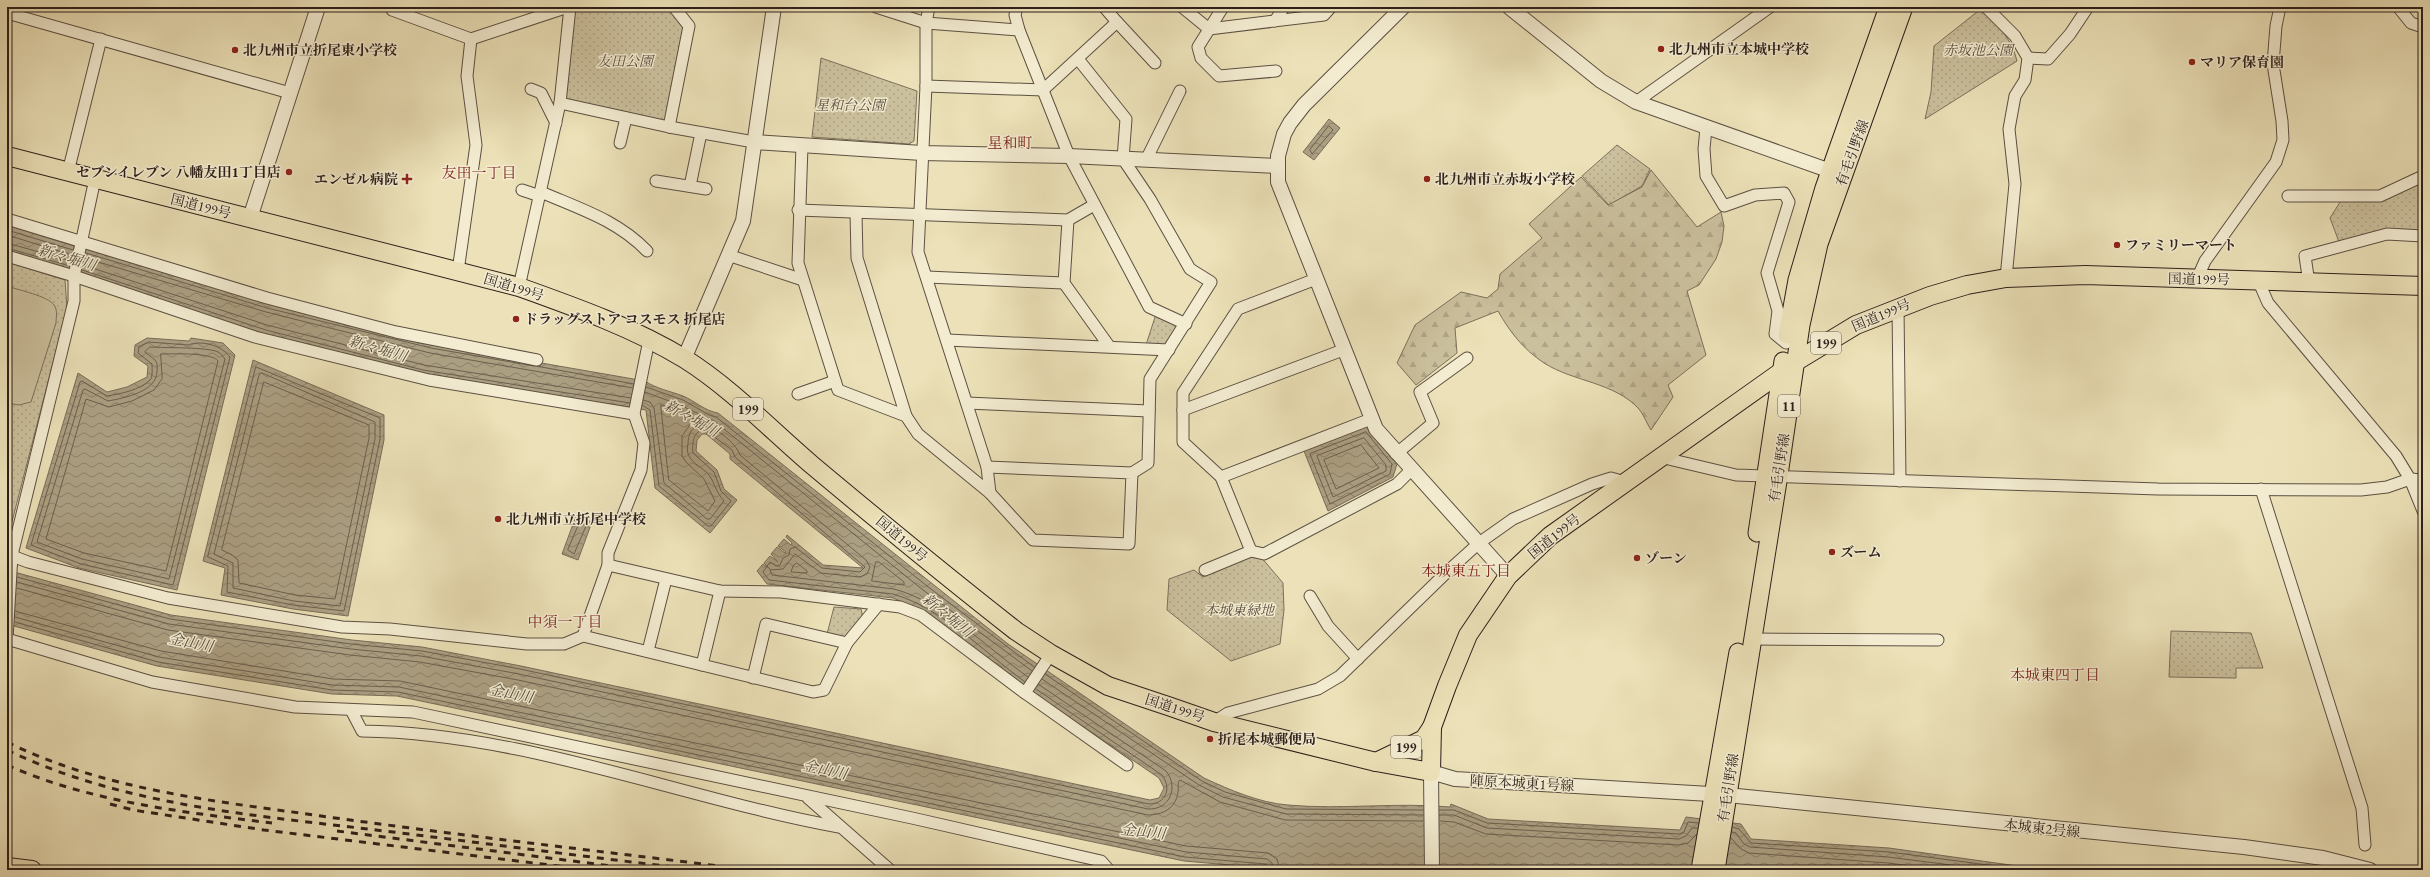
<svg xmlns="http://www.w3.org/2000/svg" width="2430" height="877" viewBox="0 0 2430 877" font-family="'EB Garamond','Noto Serif JP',serif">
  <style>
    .green { fill: url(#green-dots); stroke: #7c705c }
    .forest { fill: url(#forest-firs); stroke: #7c705c }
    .pitch { fill: #cbc09d; stroke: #7c705c }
    .water { fill: url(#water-waves); stroke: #786c58 }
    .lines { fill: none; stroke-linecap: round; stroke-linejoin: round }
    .shore { stroke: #6c5f4e; stroke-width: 1 }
    .minor-casing { stroke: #5c5042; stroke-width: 13 }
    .tertiary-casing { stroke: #5c5042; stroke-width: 16 }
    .primary-casing { stroke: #2c1f1a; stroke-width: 19 }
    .trunk-casing { stroke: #2c1f1a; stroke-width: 20 }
    .minor { stroke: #f3ecd1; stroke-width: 11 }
    .tertiary { stroke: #f3ecd1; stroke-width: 14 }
    .primary { stroke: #ece1b8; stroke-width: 17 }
    .trunk { stroke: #ece1b8; stroke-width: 18 }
    .rail { stroke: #2c1f1a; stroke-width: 3; stroke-dasharray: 7 7; stroke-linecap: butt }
    .poi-dot { fill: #8f2418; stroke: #f3ecd1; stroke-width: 1.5 }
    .labels { text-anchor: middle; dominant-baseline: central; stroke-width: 3; stroke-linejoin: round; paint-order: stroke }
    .shield { fill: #f3ecd1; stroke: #685c51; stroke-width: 1 }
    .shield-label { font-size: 13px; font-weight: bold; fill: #2c1f1a }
    .poi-label { font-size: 14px; font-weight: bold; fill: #2c1f1a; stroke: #f3ecd1; text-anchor: start }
    .park-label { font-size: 14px; font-style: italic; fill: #5c4f41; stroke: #f3ecd1 }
    .street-label { font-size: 14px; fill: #2c1f1a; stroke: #f3ecd1 }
    .neighbourhood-label { font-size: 15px; fill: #7a1f14; stroke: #f3ecd1 }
    .water-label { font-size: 15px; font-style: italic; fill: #584c3e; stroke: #f3ecd1 }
  </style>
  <defs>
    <pattern id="green-dots" width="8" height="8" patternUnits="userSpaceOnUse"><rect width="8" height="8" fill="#cbc09d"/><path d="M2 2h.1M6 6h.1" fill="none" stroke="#aea587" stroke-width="1.8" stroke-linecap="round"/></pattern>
    <pattern id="forest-firs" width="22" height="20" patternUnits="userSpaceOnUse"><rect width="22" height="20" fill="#cbc09d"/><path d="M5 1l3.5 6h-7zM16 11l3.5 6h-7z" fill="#aea587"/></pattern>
    <pattern id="water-waves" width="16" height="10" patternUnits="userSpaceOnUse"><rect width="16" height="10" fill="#ab9f82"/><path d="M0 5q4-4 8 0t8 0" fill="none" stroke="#8b816a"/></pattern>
  </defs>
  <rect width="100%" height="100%" fill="#ece1b8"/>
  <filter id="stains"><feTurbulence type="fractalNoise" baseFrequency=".005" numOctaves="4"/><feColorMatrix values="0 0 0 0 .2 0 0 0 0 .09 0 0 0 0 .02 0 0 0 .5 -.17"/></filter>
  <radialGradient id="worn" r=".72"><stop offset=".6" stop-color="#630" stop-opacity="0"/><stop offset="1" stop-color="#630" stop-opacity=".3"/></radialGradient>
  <g class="green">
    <path d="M583,7H670L686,27L668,123L570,104L566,98L574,9Z"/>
    <path d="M1982,8C1997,24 2012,39 2017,61L1925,119L1931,92L1934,46Z"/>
    <path d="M821,58L917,91L914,141L909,144L812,137Z"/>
    <path d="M1617,145L1650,169L1642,186L1609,205L1582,176Z"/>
    <path d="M2423,179V231C2391,230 2370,232 2339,242L2330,218L2342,199L2375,198Z"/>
    <path d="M7,262L65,280L67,308L7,541Z"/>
    <path d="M1156,314L1176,323L1178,330L1164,346L1146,345Z"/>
    <path d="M1253,555L1261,557L1283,583L1284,610L1280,644L1231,661L1167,610L1169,579L1194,570L1203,577Z"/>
    <path d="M834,607L861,609L863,618L844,639L827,634Z"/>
    <path d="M2171,631L2251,633L2263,668H2236V678L2169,677Z"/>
  </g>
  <path class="forest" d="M1651,170L1697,227L1721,212L1724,226L1722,242L1716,259L1699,285L1687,291L1706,355L1668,385L1673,397L1651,430C1647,424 1644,415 1639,409C1614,382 1574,382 1544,363C1523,349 1510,332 1498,311L1455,328L1457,353L1416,385L1397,363L1415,325L1461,292L1487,298L1498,289L1500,274L1542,238L1529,224L1581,177L1608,205L1642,187Z"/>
  <path class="pitch" d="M7,286C18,290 48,296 54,305C58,310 56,317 56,323L31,402L19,405L7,403Z"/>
  <g class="water">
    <path d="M1329,119L1340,128L1314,160L1303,152Z"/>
    <path d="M7,225L74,246L432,344L645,381C657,389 670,391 683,396C695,401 705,411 718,413L1008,644L1204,778C1230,790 1260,803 1288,805C1342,810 1396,802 1450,807L1451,804L1488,819L1680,830L1686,817L1741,824L1751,839L1889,848L2046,870H1288L1184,861L397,696L332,694L157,666L7,624V570L171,615L352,640L422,647L521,666L1150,800L1159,798L1164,788L1159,778L1022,685L926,612L893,598L767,584L757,571L763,564L771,570L764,563L770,556L778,562L771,554L777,547L785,553L786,552L778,546L784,539L791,545L792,543L786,537L787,535L823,565L863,568L730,459V454L706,434H702L697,440L696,451L717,470L724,489L737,500L710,533L655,488L646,410L422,374L265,334L91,276L7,251Z"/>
    <path d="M147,338L189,341L191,338L223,343L235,355L177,590L79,568L26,548L78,373L107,392L127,387L147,377L148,366L134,356L135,345Z"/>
    <path d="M253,360L384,415V440L348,616L293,609L221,595L225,568L203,561Z"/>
    <path d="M1368,426L1376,439L1397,464L1393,477L1328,511L1304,451Z"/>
    <path d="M576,516L592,522L578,560L562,554Z"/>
  </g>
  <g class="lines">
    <g class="shore">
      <path d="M1329,126L1333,130L1312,154L1310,150Z"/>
      <path d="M7,230L73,250"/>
      <path d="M7,235L72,255"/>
      <path d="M7,243L71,261"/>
      <path d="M7,248L70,266"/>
      <path d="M86,253L267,308L431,348L534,366"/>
      <path d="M85,258L266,312L430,353L633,388"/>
      <path d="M83,265L267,325L424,365L631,398"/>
      <path d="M82,270L266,330L423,370L630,403"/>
      <path d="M149,342L188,345C202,340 221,345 230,357L173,585L81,564L31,545L80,382L82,381L107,396C120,394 140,390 150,380C153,377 152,369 152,364L138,353L139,347Z"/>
      <path d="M150,347C164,348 209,347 218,352C221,353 223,357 225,359L169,579L82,559L37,542L83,390L85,389L108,401C124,398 156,392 157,372C157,368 158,363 155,360C152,357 148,355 145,352Z"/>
      <path d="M161,354C172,354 212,352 218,361L166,571L84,553L46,539L86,399L109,407L132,401L154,390L162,379Z"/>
      <path d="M536,366L634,384"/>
      <path d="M256,367L380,418V439L344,611L293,605L227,592L228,566L208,557Z"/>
      <path d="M262,373L375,422V439L340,606L294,601L233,588V563L214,554L259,375Z"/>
      <path d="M264,382L369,425V438L335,599L295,595L239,583L238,560L232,555L222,550Z"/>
      <path d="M646,387L683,400L709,415L716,417L927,586L1034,667"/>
      <path d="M645,392L680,405L714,421L923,590L1032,671"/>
      <path d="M643,400L650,402L654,408L664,483L707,519H710L724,501C715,491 715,483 709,475C703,468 693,464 689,456C687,452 687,448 688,444C689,406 734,437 740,455L866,560L870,567L867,574L860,577L821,573L795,554L783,569L770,570L772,575L894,589C943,602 987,648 1028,677"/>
      <path d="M642,405L650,410L659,486L708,526H711L731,501L721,491L714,472L693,453C692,443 693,430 705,430L732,450L735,457L865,567L860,572L822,568L795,547L790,549L789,555L783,558L780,565L776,566L770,562L763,572L769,580L893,594C942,608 984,652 1025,682"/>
      <path d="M661,405L678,410L694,419L682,436V456L686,462L704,479L715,501L708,511L669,480Z"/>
      <path d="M1366,432L1392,464L1390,474L1330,504L1310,454Z"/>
      <path d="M1364,438L1386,465V471L1333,497L1317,456Z"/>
      <path d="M1361,445L1379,468L1336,489L1324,460Z"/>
      <path d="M580,522L586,526L574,554L568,550Z"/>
      <path d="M876,562H879L904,582V585L872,581Z"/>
      <path d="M797,563L807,571V573L791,572L793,566Z"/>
      <path d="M17,577L170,619L351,644L422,651L520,669L1149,804C1166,804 1172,788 1162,775L1036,689"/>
      <path d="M17,582L169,624L351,649L421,656L519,674L1148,809C1170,810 1179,787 1166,771L1038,684"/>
      <path d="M17,588L168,630L350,655L420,662L518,680L1148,815C1163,815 1176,808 1178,792C1179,787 1177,783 1180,780L1220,802L1285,820L1423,821"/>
      <path d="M15,611L161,651L333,679L400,681L1186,846L1268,853L1277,859L1280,870"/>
      <path d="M15,617L159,657L332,685L399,687L1186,852L1267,859L1272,863L1274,870"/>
      <path d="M15,622L158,662L332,690L398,692L1185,857L1266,864L1269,870"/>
      <path d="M1045,674L1202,781L1225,792L1286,809L1423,810"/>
      <path d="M1042,679L1199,785L1223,797L1286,814L1423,815"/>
      <path d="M1439,810H1454L1487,823L1679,834L1684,832L1688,822L1699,823"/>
      <path d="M1439,815H1454L1487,828L1679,839L1686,836L1692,828H1698"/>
      <path d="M1440,821L1454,822L1486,834L1679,845L1688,843L1697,834"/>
      <path d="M1732,827L1739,829L1751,843L1889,852L2026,870"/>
      <path d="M1732,832L1736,833L1744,844L1750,847L1888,857L1990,870"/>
      <path d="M1731,838L1741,849L1749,853L1888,863L1942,870"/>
    </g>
    <defs>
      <g id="minor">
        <path d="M876,7L926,23L1019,30"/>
        <path d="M929,7L926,23V86L918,252L987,467L990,493"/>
        <path d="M1017,7L1015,15L1019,30L1069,156L1149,307L1186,324"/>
        <path d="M1104,7L1117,22"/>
        <path d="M1182,7L1209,29L1324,15L1331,7"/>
        <path d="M1223,7L1198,47L1201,58L1219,76L1276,71"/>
        <path d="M1986,7L2015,36L2028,58L2025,80L2015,96L2009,129L2015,184L2006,278"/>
        <path d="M2398,7L2411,23L2423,27"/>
        <path d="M392,10L471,39"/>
        <path d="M7,13L290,93"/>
        <path d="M1275,21L1284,7"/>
        <path d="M2028,58L2048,59L2070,34L2088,7"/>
        <path d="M1078,59L1126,119L1123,159L1150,199L1190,269L1211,282L1150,379L1148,463L1132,473"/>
        <path d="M926,86L1043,90L1117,22L1155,63"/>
        <path d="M531,89L541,93L556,123"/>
        <path d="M1636,102L1770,7"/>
        <path d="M560,103L669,127L754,142"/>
        <path d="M669,127L689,26L674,7"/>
        <path d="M1706,128L1704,149L1706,176L1724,206L1755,195L1784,193L1789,202L1767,273L1778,311L1775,334L1786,343"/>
        <path d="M620,143L626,118"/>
        <path d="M802,146L798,263L838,390L906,416L918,434L990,493L1033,540L1129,544L1132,473L987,467"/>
        <path d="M1146,160L1180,91"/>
        <path d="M68,172L101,39"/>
        <path d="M656,181L706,189"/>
        <path d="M690,186L701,133"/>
        <path d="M522,190L540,196"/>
        <path d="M541,192C580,209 617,220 647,251"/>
        <path d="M2288,196H2380L2423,176"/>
        <path d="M798,210L1068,220L1094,205"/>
        <path d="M856,213L857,258L906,416"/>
        <path d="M7,219L267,298L396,332L537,360"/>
        <path d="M1068,220L1064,283L1109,346"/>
        <path d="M728,255L803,280"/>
        <path d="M7,256L74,276L255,337L429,380L634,414"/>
        <path d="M458,271L476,145L467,76L471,39L568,7"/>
        <path d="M927,277L1064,283"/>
        <path d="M1316,279L1238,309L1183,393V442L1221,477L1371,419"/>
        <path d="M2197,279L2205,261L2276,162L2283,140L2282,121L2273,64L2276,26L2280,7"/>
        <path d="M2258,280L2268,303L2396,456L2410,479L2423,511"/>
        <path d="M2309,283L2305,256L2387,234L2423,236"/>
        <path d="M519,287L560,103L570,7"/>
        <path d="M1898,307L1900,481"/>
        <path d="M947,340L1169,350"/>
        <path d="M798,394L835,381"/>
        <path d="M967,403L1149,411"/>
        <path d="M1183,410L1343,350"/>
        <path d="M1396,454L1433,423L1420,392L1467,358"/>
        <path d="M1660,457L1736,475L1765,476L2158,489L2361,490L2387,487L2410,479L2423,480"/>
        <path d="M1221,477L1251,551L1264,554L1397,484L1411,470"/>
        <path d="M2261,489L2362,808L2365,845"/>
        <path d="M7,554L28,562L168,598L342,627L390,629L527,644H564L583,636L608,565V553L641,470L644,443L634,414L649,340"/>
        <path d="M608,565L720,591L781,592L900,607L921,615L1025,693L1127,765"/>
        <path d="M1205,570L1251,551"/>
        <path d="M1310,596L1328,626L1358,659"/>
        <path d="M583,636L813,692L824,690L847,643L879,604"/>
        <path d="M7,639L152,682L295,707L413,712L912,818L1101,861L1109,870"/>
        <path d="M7,639L12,555L74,301V276L95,179"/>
        <path d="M1752,639L1938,640"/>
        <path d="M648,651L666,579"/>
        <path d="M702,665L720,591"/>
        <path d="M753,678L766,624L847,643"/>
        <path d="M1025,693L1051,654"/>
        <path d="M351,710L362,731C525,733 680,798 839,827"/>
        <path d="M1214,722L1228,713L1318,689L1340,676L1448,571L1479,543L1513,519L1592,484L1611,478L1625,482"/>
        <path d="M808,798L890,870"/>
      </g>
      <g id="tertiary">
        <path d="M1403,7L1304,105L1290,123L1284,134L1278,156V182L1376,429L1508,576"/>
        <path d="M1509,7L1601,81L1636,102L1839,174"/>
        <path d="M754,142L922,153L1069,156L1277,166"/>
        <path d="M250,218L318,7"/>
        <path d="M684,359L743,221L774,7"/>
        <path d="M1432,870L1431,772L1455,779L1727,795L2244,847L2323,858L2370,870"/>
      </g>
      <g id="primary">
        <path d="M1787,335L1797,280L1824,188L1888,7"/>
        <path d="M1757,533L1783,361"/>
        <path d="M1700,870L1738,652"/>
        <path d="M1716,870L1779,475L1801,325L1819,244L1904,7"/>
      </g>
      <g id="trunk">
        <path d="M7,156L519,287C575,307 634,328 685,359C731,388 770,429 812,465C879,521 947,577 1016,631L1051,654L1108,686L1171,707L1214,722L1376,762L1431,772L1432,727L1447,686L1468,635L1508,576L1550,536L1795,362L1856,325L1930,296L1967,285L2006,278L2085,275L2423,286"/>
        <path d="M1376,762L1424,739L1432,727"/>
        <path d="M7,867L32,870"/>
      </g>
    </defs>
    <use href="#minor" class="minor-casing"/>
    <use href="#tertiary" class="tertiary-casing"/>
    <use href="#primary" class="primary-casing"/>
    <use href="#trunk" class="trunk-casing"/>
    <use href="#minor" class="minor"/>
    <use href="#tertiary" class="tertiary"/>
    <use href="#primary" class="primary"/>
    <use href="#trunk" class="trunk"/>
    <g class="rail">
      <path d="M7,742C104,790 215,801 321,816C464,836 608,852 751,870"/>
      <path d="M7,750C121,805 252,815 376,830C485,843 592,858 701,870"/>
      <path d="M7,765C90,802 182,812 272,823"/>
      <path d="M110,804L133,810L264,830L591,870"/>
      <path d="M337,831L643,870"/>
    </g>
  </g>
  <g class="poi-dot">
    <circle cx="1661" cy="49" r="4"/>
    <circle cx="235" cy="50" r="4"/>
    <circle cx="2192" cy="62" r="4"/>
    <circle cx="289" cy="172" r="4"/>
    <path d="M405 173h4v4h4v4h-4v4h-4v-4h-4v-4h4z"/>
    <circle cx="1427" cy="179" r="4"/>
    <circle cx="2117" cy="245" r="4"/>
    <circle cx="516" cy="319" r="4"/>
    <circle cx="498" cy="519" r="4"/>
    <circle cx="1832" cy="552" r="4"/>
    <circle cx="1637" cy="558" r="4"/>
    <circle cx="1210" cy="739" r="4"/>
  </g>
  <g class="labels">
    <g class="shield">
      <rect x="1811" y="332" width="30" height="22" rx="3"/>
      <rect x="1778" y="395" width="22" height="22" rx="3"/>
      <rect x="733" y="398" width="30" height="22" rx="3"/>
      <rect x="1391" y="736" width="30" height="22" rx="3"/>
    </g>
    <g class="shield-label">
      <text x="1826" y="343">199</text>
      <text x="1789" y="406">11</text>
      <text x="748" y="409">199</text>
      <text x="1406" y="747">199</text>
    </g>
    <g class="poi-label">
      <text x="1669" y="49">北九州市立本城中学校</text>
      <text x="243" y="50">北九州市立折尾東小学校</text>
      <text x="2200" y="62">マリア保育園</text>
      <text x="281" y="172" text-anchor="end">セブンイレブン 八幡友田1丁目店</text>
      <text x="398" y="179" text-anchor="end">エンゼル病院</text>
      <text x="1435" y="179">北九州市立赤坂小学校</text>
      <text x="2125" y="245">ファミリーマート</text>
      <text x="524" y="319">ドラッグストア コスモス 折尾店</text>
      <text x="506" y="519">北九州市立折尾中学校</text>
      <text x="1840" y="552">ズーム</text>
      <text x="1645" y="558">ゾーン</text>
      <text x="1218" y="739">折尾本城郵便局</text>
    </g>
    <g class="park-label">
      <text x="1978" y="50">赤坂池公園</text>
      <text x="625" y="61">友田公園</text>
      <text x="850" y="105">星和台公園</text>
      <text x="1239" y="610">本城東緑地</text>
    </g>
    <g class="street-label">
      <text transform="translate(1852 153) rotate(-70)">有毛引野線</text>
      <text transform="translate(201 206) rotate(14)">国道199号</text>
      <text transform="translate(2199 279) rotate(1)">国道199号</text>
      <text transform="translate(514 287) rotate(17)">国道199号</text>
      <text transform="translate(1881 315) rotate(-23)">国道199号</text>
      <text transform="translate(1779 468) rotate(-81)">有毛引野線</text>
      <text transform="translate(1554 536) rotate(-39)">国道199号</text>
      <text transform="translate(902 539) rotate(40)">国道199号</text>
      <text transform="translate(1175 708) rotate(18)">国道199号</text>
      <text transform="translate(1522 783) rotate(3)">陣原本城東1号線</text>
      <text transform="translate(1728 788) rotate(-81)">有毛引野線</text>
      <text transform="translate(2042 828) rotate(6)">本城東2号線</text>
    </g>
    <g class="neighbourhood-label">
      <text x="1010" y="142">星和町</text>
      <text x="479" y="172">友田一丁目</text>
      <text x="1466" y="570">本城東五丁目</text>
      <text x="565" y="621">中須一丁目</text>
      <text x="2055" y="674">本城東四丁目</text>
    </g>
    <g class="water-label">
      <text transform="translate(67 257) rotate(16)">新々堀川</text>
      <text transform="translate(378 348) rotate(16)">新々堀川</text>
      <text transform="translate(692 418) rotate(29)">新々堀川</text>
      <text transform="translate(948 615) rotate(39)">新々堀川</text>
      <text transform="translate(191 642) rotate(11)">金山川</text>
      <text transform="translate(511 693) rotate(11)">金山川</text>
      <text transform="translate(825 769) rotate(12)">金山川</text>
      <text transform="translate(1143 831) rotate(6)">金山川</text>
    </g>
  </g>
  <rect width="2430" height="877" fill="none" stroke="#ece1b8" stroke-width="24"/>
  <rect x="8" y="8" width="2414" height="861" fill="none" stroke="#2c1f1a" stroke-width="2"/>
  <rect x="12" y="12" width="2406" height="853" fill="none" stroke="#2c1f1a"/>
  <rect width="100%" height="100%" filter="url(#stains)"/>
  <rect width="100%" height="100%" fill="url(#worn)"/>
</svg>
